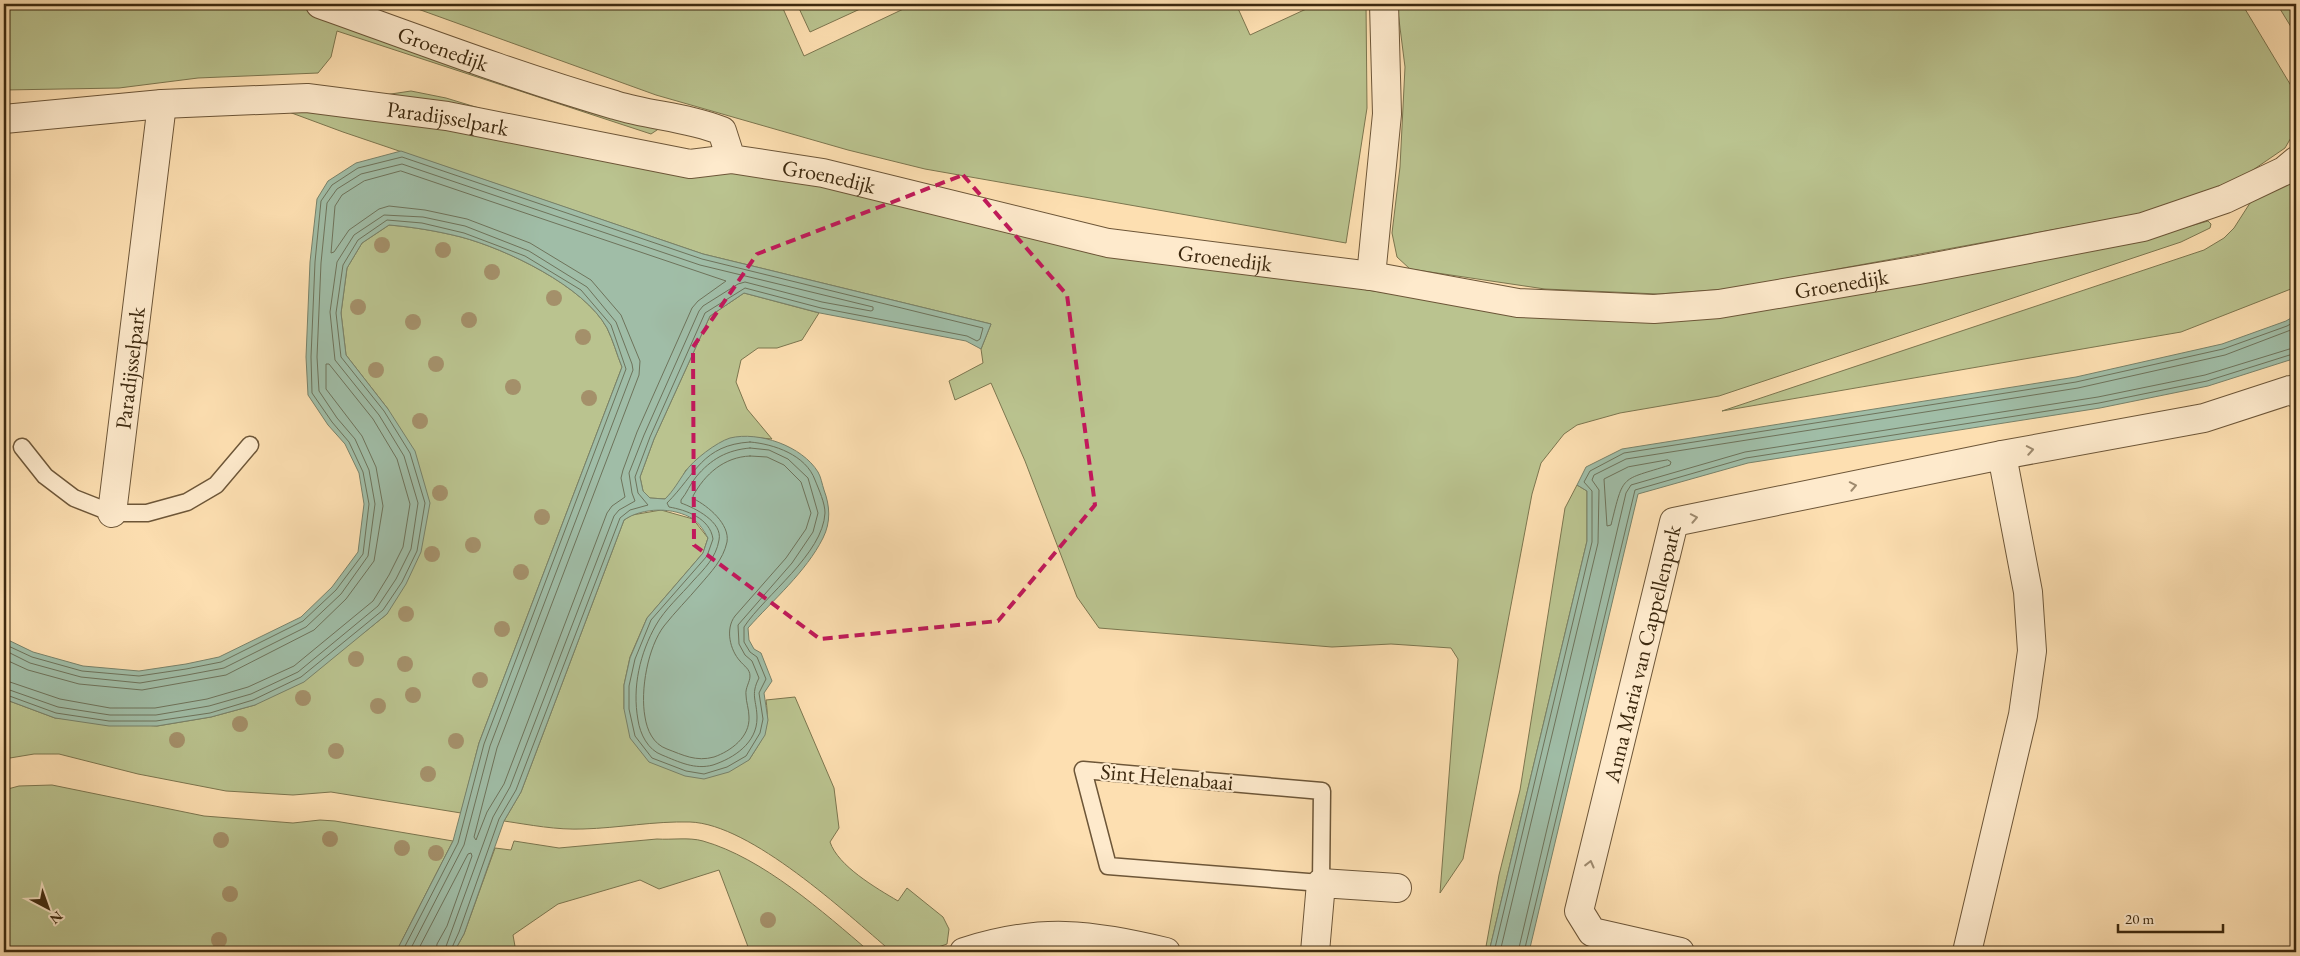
<svg xmlns="http://www.w3.org/2000/svg" width="2300" height="956" viewBox="0 0 2300 956" font-family="'EB Garamond',serif">
  <style>
    .green { fill: #bac38f; stroke: #7c764f }
    .water { fill: #a0bda7; stroke: #78826a }
    .lines { fill: none; stroke-linecap: round; stroke-linejoin: round }
    .shore { stroke: #6e735b; stroke-width: 1 }
    .service-casing { stroke: #6d5638; stroke-width: 19 }
    .minor-casing { stroke: #6d5638; stroke-width: 30 }
    .service { stroke: #feeacc; stroke-width: 16 }
    .minor { stroke: #feeacc; stroke-width: 28 }
    .tree { fill: #a4906a }
    .oneway { stroke: #9e8a6e }
    .marked { fill: none; stroke: #c2185b; stroke-width: 4; stroke-dasharray: 10 6; stroke-linejoin: round }
    .labels { text-anchor: middle; dominant-baseline: central; stroke-width: 4.5; stroke-linejoin: round; paint-order: stroke }
    .street-label { font-size: 22px; fill: #3d290f; stroke: #feeacc }
  </style>
  <rect width="100%" height="100%" fill="#fddfb1"/>
  <filter id="stains"><feTurbulence type="fractalNoise" baseFrequency=".004" numOctaves="4"/><feColorMatrix values="0 0 0 0 .2 0 0 0 0 .09 0 0 0 0 .02 0 0 0 .5 -.17"/></filter>
  <radialGradient id="worn" r=".72"><stop offset=".6" stop-color="#630" stop-opacity="0"/><stop offset="1" stop-color="#630" stop-opacity=".3"/></radialGradient>
  <g class="green">
    <path d="M4,4H317L663,126L651,134L337,31L331,57L318,73L198,78L119,88L4,90Z"/>
    <path d="M404,4H781L804,56L914,4H1236L1250,35L1317,4H1366L1367,108L1346,243L925,169L848,150L656,95Z"/>
    <path d="M797,4H871L810,32Z"/>
    <path d="M1397,4H2242L2296,94V129L2285,148L2231,185L2139,214L1728,289L1658,294L1545,289L1410,269L1397,257L1392,233L1400,167L1405,67Z"/>
    <path d="M2277,4H2296V35Z"/>
    <path d="M411,91L446,98L686,171L765,161L948,207L1367,290L1518,313L1640,320L2144,239L2208,221L2211,224L2210,228L2181,242L1719,396L1620,413L1577,425L1564,434L1541,463L1532,494L1463,859L1440,893L1458,659L1451,648L1391,644L1332,647L1099,628L1077,597L1025,461L991,383L955,400L949,381L983,363L981,349L991,324L703,254L343,132L289,112L317,105Z"/>
    <path d="M2296,173V287L2181,332L1722,411L2204,250L2224,238L2234,228L2250,203Z"/>
    <path d="M389,225C413,227 437,231 461,237C506,249 584,286 607,328C613,340 617,355 622,367L479,743L461,813L331,792L293,795L226,791L138,774L59,754H34L4,759V699L55,718L157,726L211,717L255,705L366,631L387,614L388,409L346,355L341,313L347,268L362,243Z"/>
    <path d="M744,293L819,313L802,340L777,348H758L741,360L736,382L747,409L772,439L750,437L686,470L677,487L665,499L650,498L643,491L640,477L654,439L710,316Z"/>
    <path d="M1577,485L1587,491V541L1489,952H1485L1499,875L1520,790L1565,508Z"/>
    <path d="M661,510L693,519L708,538L703,553L647,618L630,657L624,685V709L749,760C764,736 770,730 766,700L795,697L834,788L839,828L830,842C838,866 876,888 898,901L907,888L943,917L949,929L947,944L924,952H892C846,913 751,824 690,822C654,821 619,828 583,829C556,830 531,825 504,821L521,792L624,520L632,515Z"/>
    <path d="M52,785L204,816L293,823L320,820L335,821L453,841L396,952H4V790L19,786Z"/>
    <path d="M657,839C671,840 689,837 703,841C763,858 823,912 870,952H750L719,870L659,889L640,880L558,904L513,935L516,952H454L464,934L495,848L511,850L514,841L559,848Z"/>
  </g>
  <g class="water">
    <path d="M401,151L703,254L991,324L981,349L966,341L820,313L744,293L710,316L654,439L640,477L643,491L650,498L665,499C674,490 678,482 685,472C693,460 717,442 730,438C759,431 802,446 818,472C821,477 822,484 824,490C830,506 831,522 823,538C806,572 773,600 748,628L749,640L754,649L761,653L772,681L764,693L768,720L765,735L749,760L729,772L704,779L685,776L649,762L630,738L624,709V685L630,658L647,618L703,553L708,538C704,531 700,524 693,519C674,507 643,507 624,520L521,792L504,821L464,934L454,952H396L453,841L479,743L622,367C617,355 613,340 607,328C584,286 506,249 461,237C437,231 413,227 389,225L362,243L347,268L341,313L346,355L388,409L415,451L430,503L421,552L406,584L387,614L304,682L255,705L211,717L157,726H109L55,718L4,699V638L33,652L83,666L139,671L186,664L219,657L301,617L332,587L358,552L364,504L359,473L345,444L328,425L308,395L306,357L310,262L317,199L328,181L356,163Z"/>
    <path d="M2296,315V358L2208,386L2100,408L1748,463L1638,494L1529,952H1489L1587,541V491L1577,485L1586,467L1622,449L2076,377L2222,344L2286,321Z"/>
  </g>
  <g class="lines">
    <g class="shore">
      <path d="M401,171L726,281L698,301L692,308L637,432L623,470L621,478L625,497L612,506L607,513L504,784L487,812L476,840L474,837L497,748L639,375L640,361L621,315L591,280L530,243L467,219L425,210L389,206L379,209L349,230L334,252L331,253L335,206L342,195L364,181Z"/>
      <path d="M750,442C774,444 806,455 815,480C819,490 825,503 825,513C823,554 765,595 744,627V642L750,652L757,657L766,679L759,693L763,719L760,733L746,756L727,767L704,774L686,771L652,758L635,736L629,709V686L635,659L651,620L707,556L713,539C710,518 686,510 669,507L667,503C696,474 702,445 750,442Z"/>
      <path d="M750,448L769,450L788,459L808,478L818,513L813,532L792,563L738,625L739,644L745,655L752,661L759,678C750,695 757,701 757,718C757,743 734,758 713,765C695,770 679,762 662,755C648,750 640,734 638,720C632,687 640,653 656,625C665,609 681,595 693,581C704,569 716,558 719,540C723,522 695,508 681,503V500C687,493 690,484 696,477C711,459 727,450 750,448Z"/>
      <path d="M750,456L767,457L784,465L801,482L811,513L806,529L786,558L735,616C725,629 730,650 740,661C744,666 750,669 750,676C750,682 745,688 746,695C746,702 749,709 749,717C750,737 731,751 714,757C696,762 683,755 667,749C653,744 647,730 645,717C640,690 648,647 664,626C675,612 688,599 699,586C711,572 723,560 727,542C730,524 708,506 694,499L693,496C705,474 724,457 750,456Z"/>
      <path d="M1668,460L1671,462L1670,465C1620,481 1624,473 1611,525L1607,526L1604,479L1628,467Z"/>
      <path d="M4,644L32,657L82,671L139,676L186,669L221,662L303,621L336,590L363,554L369,504L363,472L349,442L332,422L312,393L311,357L315,262L321,201L332,185L358,168L402,157L702,259L983,328L980,339L977,341L967,336L821,308L745,288L705,313L650,437L635,477L638,493L648,505L630,510L620,518L516,790L499,819L459,932L450,952"/>
      <path d="M4,650L30,663L81,677L140,683L187,675L224,668L306,627L341,594L368,556L375,504L369,470L355,439L337,418L319,391L317,357L321,263L327,203L337,189L361,174L402,164L700,265L873,307V310L871,311L822,302L745,282L738,284L703,306L699,311L644,435L629,473L632,493L635,501L619,510L614,516L510,787L493,817L444,952"/>
      <path d="M4,659L28,670L79,684L142,690L226,675L314,630L346,599L374,561L383,506L376,467L362,436L326,389V364H329L373,419L397,459L410,504L403,547L389,575L373,601L294,666L248,687L207,699L155,708H110L60,699L4,680"/>
      <path d="M4,688L58,707L110,715H156L209,706L251,694L298,672L378,606L396,579L411,549L418,503L404,456L379,415L335,360L330,312L337,262L354,235L384,215L423,217L465,226L529,251L587,287L616,322L632,364L633,370L490,746L464,845L409,952"/>
      <path d="M4,694L56,713L109,721H156L210,713L253,700L301,677L383,610L402,582L417,551L425,503L410,453L384,411L341,357L336,313L343,265L358,240L387,220L422,223L464,233L525,256L581,290L611,325L626,369L484,744L458,843L402,952"/>
      <path d="M417,952L468,854L471,853L472,856L447,926L437,944L436,952"/>
      <path d="M1494,952L1592,542V491L1584,482L1590,471L1624,453L2076,382L2223,349L2287,326L2296,321"/>
      <path d="M1500,952L1598,543L1599,490L1592,480L1594,475L1626,459L2078,388L2225,355L2296,328"/>
      <path d="M1518,952L1626,493L1631,485L1745,452L2098,397L2205,375L2296,347"/>
      <path d="M1524,952L1635,490L1746,458L2099,403L2207,381L2296,353"/>
    </g>
    <defs>
      <g id="service">
        <path d="M22,447L45,476L74,498L112,513H147L187,502L216,485L250,445"/>
        <path d="M1083,770L1322,791L1321,883L1108,866Z"/>
      </g>
      <g id="minor">
        <path id="s1" d="M320,4C418,39 515,76 615,105C650,116 687,117 722,131L731,159L823,173L1108,243L1371,276L1518,303L1654,309L1719,304L1919,270L2143,227L2225,199L2284,171L2296,161"/>
        <path id="s2" d="M4,119L162,104L307,98L447,116L690,164L731,159"/>
        <path d="M1371,276L1387,114L1384,4"/>
        <path id="s3" d="M112,513L162,104"/>
        <path d="M964,952C1042,927 1088,934 1166,952"/>
        <path d="M1315,952L1321,883L1397,888"/>
        <path id="s4" d="M1680,952L1592,932L1579,911L1674,522L2002,455L2204,418L2290,390L2296,393"/>
        <path d="M1967,952L2023,715L2032,651L2028,592L2002,455"/>
      </g>
    </defs>
    <use href="#service" class="service-casing"/>
    <use href="#minor" class="minor-casing"/>
    <use href="#service" class="service"/>
    <use href="#minor" class="minor"/>
  </g>
  <g class="tree">
    <circle cx="382" cy="245" r="8"/>
    <circle cx="443" cy="250" r="8"/>
    <circle cx="492" cy="272" r="8"/>
    <circle cx="554" cy="298" r="8"/>
    <circle cx="358" cy="307" r="8"/>
    <circle cx="469" cy="320" r="8"/>
    <circle cx="413" cy="322" r="8"/>
    <circle cx="583" cy="337" r="8"/>
    <circle cx="436" cy="364" r="8"/>
    <circle cx="376" cy="370" r="8"/>
    <circle cx="513" cy="387" r="8"/>
    <circle cx="589" cy="398" r="8"/>
    <circle cx="420" cy="421" r="8"/>
    <circle cx="440" cy="493" r="8"/>
    <circle cx="542" cy="517" r="8"/>
    <circle cx="473" cy="545" r="8"/>
    <circle cx="432" cy="554" r="8"/>
    <circle cx="521" cy="572" r="8"/>
    <circle cx="406" cy="614" r="8"/>
    <circle cx="502" cy="629" r="8"/>
    <circle cx="356" cy="659" r="8"/>
    <circle cx="405" cy="664" r="8"/>
    <circle cx="480" cy="680" r="8"/>
    <circle cx="413" cy="695" r="8"/>
    <circle cx="303" cy="698" r="8"/>
    <circle cx="378" cy="706" r="8"/>
    <circle cx="240" cy="724" r="8"/>
    <circle cx="177" cy="740" r="8"/>
    <circle cx="456" cy="741" r="8"/>
    <circle cx="336" cy="751" r="8"/>
    <circle cx="428" cy="774" r="8"/>
    <circle cx="330" cy="839" r="8"/>
    <circle cx="221" cy="840" r="8"/>
    <circle cx="402" cy="848" r="8"/>
    <circle cx="436" cy="853" r="8"/>
    <circle cx="230" cy="894" r="8"/>
    <circle cx="768" cy="920" r="8"/>
    <circle cx="219" cy="940" r="8"/>
  </g>
  <defs><path id="oneway-chevron" d="M-2-3.5L2.5 0L-2 3.5" fill="none" stroke-width="1.6" stroke-linecap="round" stroke-linejoin="round" transform="scale(1.25)"/></defs>
  <g class="oneway">
    <use href="#oneway-chevron" transform="translate(2030 450) rotate(-10)"/>
    <use href="#oneway-chevron" transform="translate(1853 486) rotate(-11)"/>
    <use href="#oneway-chevron" transform="translate(1694 518) rotate(-11)"/>
    <use href="#oneway-chevron" transform="translate(1590 864) rotate(-76)"/>
  </g>
  <path class="marked" d="M963,175L1067,295L1095,505L998,621L820,639L694,545L693,347L757,254Z"/>
  <g class="labels">
    <g class="street-label">
      <text stroke="none"><textPath href="#s1" startOffset="131">Groenedijk</textPath></text>
      <text stroke="none"><textPath href="#s2" startOffset="446">Paradijsselpark</textPath></text>
      <text stroke="none"><textPath href="#s1" startOffset="551">Groenedijk</textPath></text>
      <text stroke="none"><textPath href="#s1" startOffset="956">Groenedijk</textPath></text>
      <text stroke="none"><textPath href="#s1" startOffset="1578">Groenedijk</textPath></text>
      <text stroke="none"><textPath href="#s3" startOffset="146">Paradijsselpark</textPath></text>
      <text stroke="none"><textPath href="#s4" startOffset="380">Anna Maria van Cappellenpark</textPath></text>
      <text transform="translate(1167 777) rotate(5)">Sint Helenabaai</text>
    </g>
  </g>
  <rect width="2300" height="956" fill="none" stroke="#fddfb1" stroke-width="20"/>
  <rect x="5" y="5" width="2290" height="946" fill="none" stroke="#3d290f" stroke-width="2.5"/>
  <rect x="10" y="10" width="2280" height="936" fill="none" stroke="#3d290f"/>
  <g transform="translate(48 908) rotate(139)" stroke="#feeacc" stroke-width="4" paint-order="stroke">
  <path d="M0-4L9 19L0 12L-9 19Z" fill="#3d290f"/>
  <text y="-8" font-size="14" font-weight="bold" text-anchor="middle" fill="#3d290f">N</text>
  </g>
  <path d="M2118 924v8h105v-8" fill="none" stroke="#3d290f" stroke-width="2.5"/>
  <text x="2125" y="924" font-size="15" fill="#3d290f" stroke="#feeacc" stroke-width="4" paint-order="stroke">20 m</text>
  <rect width="100%" height="100%" filter="url(#stains)"/>
  <rect width="100%" height="100%" fill="url(#worn)"/>
</svg>
